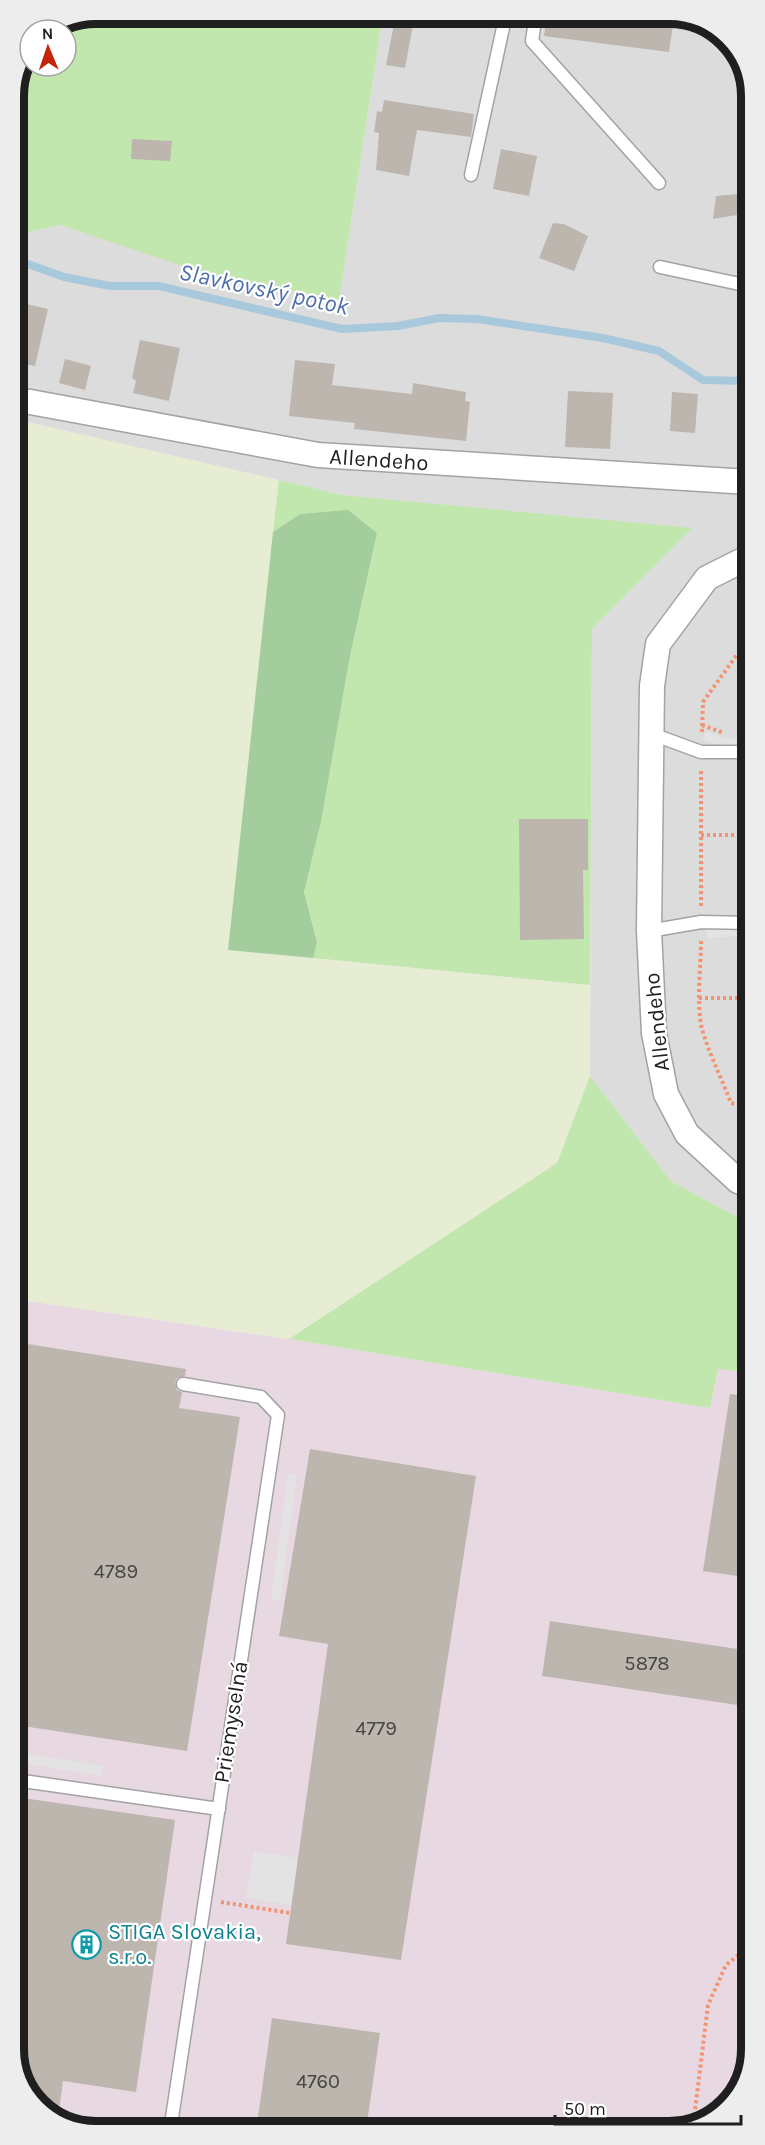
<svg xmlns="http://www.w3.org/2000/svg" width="765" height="2145" viewBox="0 0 765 2145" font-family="Karla,sans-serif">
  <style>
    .residential { fill: #dddcdc }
    .industrial { fill: #e8d8e2 }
    .farmland { fill: #e7edd2 }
    .grass { fill: #c1e7ae }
    .forest { fill: #a3cd9c }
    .parking { fill: #e3e3e3 }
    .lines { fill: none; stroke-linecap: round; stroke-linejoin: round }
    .stream { stroke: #a8c8db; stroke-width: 8 }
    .building { fill: #bcb6af }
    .lane-casing { stroke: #a3a3a3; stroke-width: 15 }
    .street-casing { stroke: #a3a3a3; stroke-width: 27 }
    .path { stroke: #f39372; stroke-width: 4; stroke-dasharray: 3 3; stroke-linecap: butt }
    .lane { stroke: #fff; stroke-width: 12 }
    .street { stroke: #fff; stroke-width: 24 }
    .labels { text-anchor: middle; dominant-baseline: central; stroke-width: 4.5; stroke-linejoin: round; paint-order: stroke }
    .number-label { font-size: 20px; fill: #464543 }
    .street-label { font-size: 22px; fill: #1f1f1f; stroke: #fff }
    .culture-label { font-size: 22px; fill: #0d838f; stroke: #fff; text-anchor: start }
    .water-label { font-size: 24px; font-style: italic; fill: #4f6faa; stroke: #fff }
    .rim { fill: none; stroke: #1f1f1f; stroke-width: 8 }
  </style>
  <rect width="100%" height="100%" fill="#efede5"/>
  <path class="residential" d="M383,14H675L723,34L749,74L750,1224L671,1181L590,1076L592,629L691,529L342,495L14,419V235L60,225L204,272L339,300Z"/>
  <path class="industrial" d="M15,1299L289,1339L710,1408L718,1369L751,1373V2050L735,2099L691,2129L90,2131L42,2111L16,2071Z"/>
  <path class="farmland" d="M14,419L279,480L228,950L590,985V1076L557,1163L289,1339L15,1299Z"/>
  <g class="grass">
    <path d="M96,14H383L339,300L204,273L60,225L14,235V91L30,55V66H66V30H56Z"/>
    <path d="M279,480L342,495L692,528L592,629L590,985L313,958L317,941L304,892L321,822L350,656L377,533L300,514L273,532Z"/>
    <path d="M590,1076L671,1181L750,1224L751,1373L718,1369L710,1408L289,1339L557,1163Z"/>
  </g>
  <path class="forest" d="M348,510L377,533L350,656L321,822L304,892L317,942L313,958L228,950L273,532L300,514Z"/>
  <g class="parking">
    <path d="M705,731L726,738H750V747H726L703,740Z"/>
    <path d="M706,926H750V935L707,938Z"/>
    <path d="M288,1474H297L280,1601L271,1600Z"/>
    <path d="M16,1752L104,1766L102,1776L16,1762Z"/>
    <path d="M254,1851L298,1858L291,1905L246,1898Z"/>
  </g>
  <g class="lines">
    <path class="stream" d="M14,259L64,277L110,286H159L342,329L398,326L439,318L477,319L603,338L659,351L703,380L749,381"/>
  </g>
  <g class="building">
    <path d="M396,14H415L405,68L386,65Z"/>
    <path d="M547,14H639L674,18L669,52L544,36Z"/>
    <path d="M384,100L474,114L471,137L417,130L409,176L376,170L379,133L374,132L377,111L382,112Z"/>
    <path d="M132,139L172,141L170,161L131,159Z"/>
    <path d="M501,149L537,156L529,196L493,189Z"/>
    <path d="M749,193V213L713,219L716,196Z"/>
    <path d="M553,223L564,224L588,236L574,271L539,258Z"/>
    <path d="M14,301L48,309L35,366L14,362Z"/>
    <path d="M140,340L180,348L169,401L133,393L136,381L132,378Z"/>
    <path d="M65,359L91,366L85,390L59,383Z"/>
    <path d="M295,360L335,364L332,385L412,394L413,383L466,392L465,401L470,402L466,441L354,429L355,423L289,416Z"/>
    <path d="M568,391L613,393L610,449L565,447Z"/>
    <path d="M672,392L698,394L695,433L670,431Z"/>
    <path d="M519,819H588V870H583L584,939L520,940Z"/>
    <path d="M15,1342L186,1369L185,1376L177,1378L175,1383L177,1390L182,1392L179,1408L240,1417L187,1751L16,1725Z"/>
    <path d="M730,1394L751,1397V1578L703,1571Z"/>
    <path d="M310,1449L476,1476L401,1960L286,1944L328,1644L279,1636Z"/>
    <path d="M550,1621L751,1651V1707L542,1676Z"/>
    <path d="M16,1797L175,1820L136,2092L63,2081L58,2118L42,2111L16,2071Z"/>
    <path d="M272,2018L380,2033L366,2130L256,2131Z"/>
  </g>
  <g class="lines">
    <defs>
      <g id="lane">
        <path d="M536,14L532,41L659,183"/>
        <path d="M471,175L506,14"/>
        <path d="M660,267L749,286"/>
        <path d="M652,734L701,752H750"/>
        <path d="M649,931L701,922L750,923"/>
        <path d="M16,1780L219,1809"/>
        <path d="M171,2128L192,2131"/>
        <path d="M170,2131L278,1415L261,1397L183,1384"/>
      </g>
      <g id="street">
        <path d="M14,399L318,455L749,482"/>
        <path d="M749,557L707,578L658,644L652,686L649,931L654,1033L666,1094L687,1134L738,1181L750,1186"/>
      </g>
    </defs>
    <use href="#lane" class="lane-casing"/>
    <use href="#street" class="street-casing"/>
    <g class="path">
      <path d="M702,725L724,733"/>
      <path d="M702,732L703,702L749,638"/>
      <path d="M701,835H750"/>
      <path d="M701,906V770"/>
      <path d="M701,941C701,967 696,1004 702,1029C709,1054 722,1079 731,1103L750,1108"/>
      <path d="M699,998H750"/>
      <path d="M221,1902L290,1913"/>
      <path d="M693,2127L708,2005L726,1965L751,1945"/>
    </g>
    <use href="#lane" class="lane"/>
    <use href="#street" class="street"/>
  </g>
  <defs>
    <symbol id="building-ring" viewBox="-11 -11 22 22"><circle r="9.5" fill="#fff" stroke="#0f9aa8" stroke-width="1.5"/><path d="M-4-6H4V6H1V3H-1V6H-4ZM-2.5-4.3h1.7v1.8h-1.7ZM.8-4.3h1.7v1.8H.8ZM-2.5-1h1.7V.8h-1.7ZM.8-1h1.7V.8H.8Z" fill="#0f9aa8"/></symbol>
  </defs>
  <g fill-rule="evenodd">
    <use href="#building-ring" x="70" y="1928" width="33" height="33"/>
  </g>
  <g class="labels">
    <g class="number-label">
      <text x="116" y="1571">4789</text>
      <text x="647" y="1663">5878</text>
      <text x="376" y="1728">4779</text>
      <text x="318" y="2081">4760</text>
    </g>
    <g class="street-label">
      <text transform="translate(379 460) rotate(4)">Allendeho</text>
      <text transform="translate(657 1022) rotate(-96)">Allendeho</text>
      <text transform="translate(231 1722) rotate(-81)">Priemyselná</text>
    </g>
    <g class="culture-label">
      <text x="108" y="1932">STIGA Slovakia,<tspan x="108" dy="25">s.r.o.</tspan></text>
    </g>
    <g class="water-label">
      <text transform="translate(264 289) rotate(12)">Slavkovský potok</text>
    </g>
  </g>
  <path d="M0 0H765V2145H0ZM96 24H669A72 72 0 0 1 741 96V2049A72 72 0 0 1 669 2121H96A72 72 0 0 1 24 2049V96A72 72 0 0 1 96 24Z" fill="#ededed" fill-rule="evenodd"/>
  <path class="rim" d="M96 24H669A72 72 0 0 1 741 96V2049A72 72 0 0 1 669 2121H96A72 72 0 0 1 24 2049V96A72 72 0 0 1 96 24Z"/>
  <g transform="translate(48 48) rotate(358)"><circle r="28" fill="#ffffff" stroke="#a5a5a5" stroke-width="1.5"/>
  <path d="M0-4.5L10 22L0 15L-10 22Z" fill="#c42509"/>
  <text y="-9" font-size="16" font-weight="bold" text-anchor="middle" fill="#1f1f1f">N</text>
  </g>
  <path d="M555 2115v9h186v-9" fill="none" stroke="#1f1f1f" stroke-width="3"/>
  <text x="564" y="2115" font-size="18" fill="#1f1f1f" stroke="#ffffff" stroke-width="4.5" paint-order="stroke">50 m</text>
</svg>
